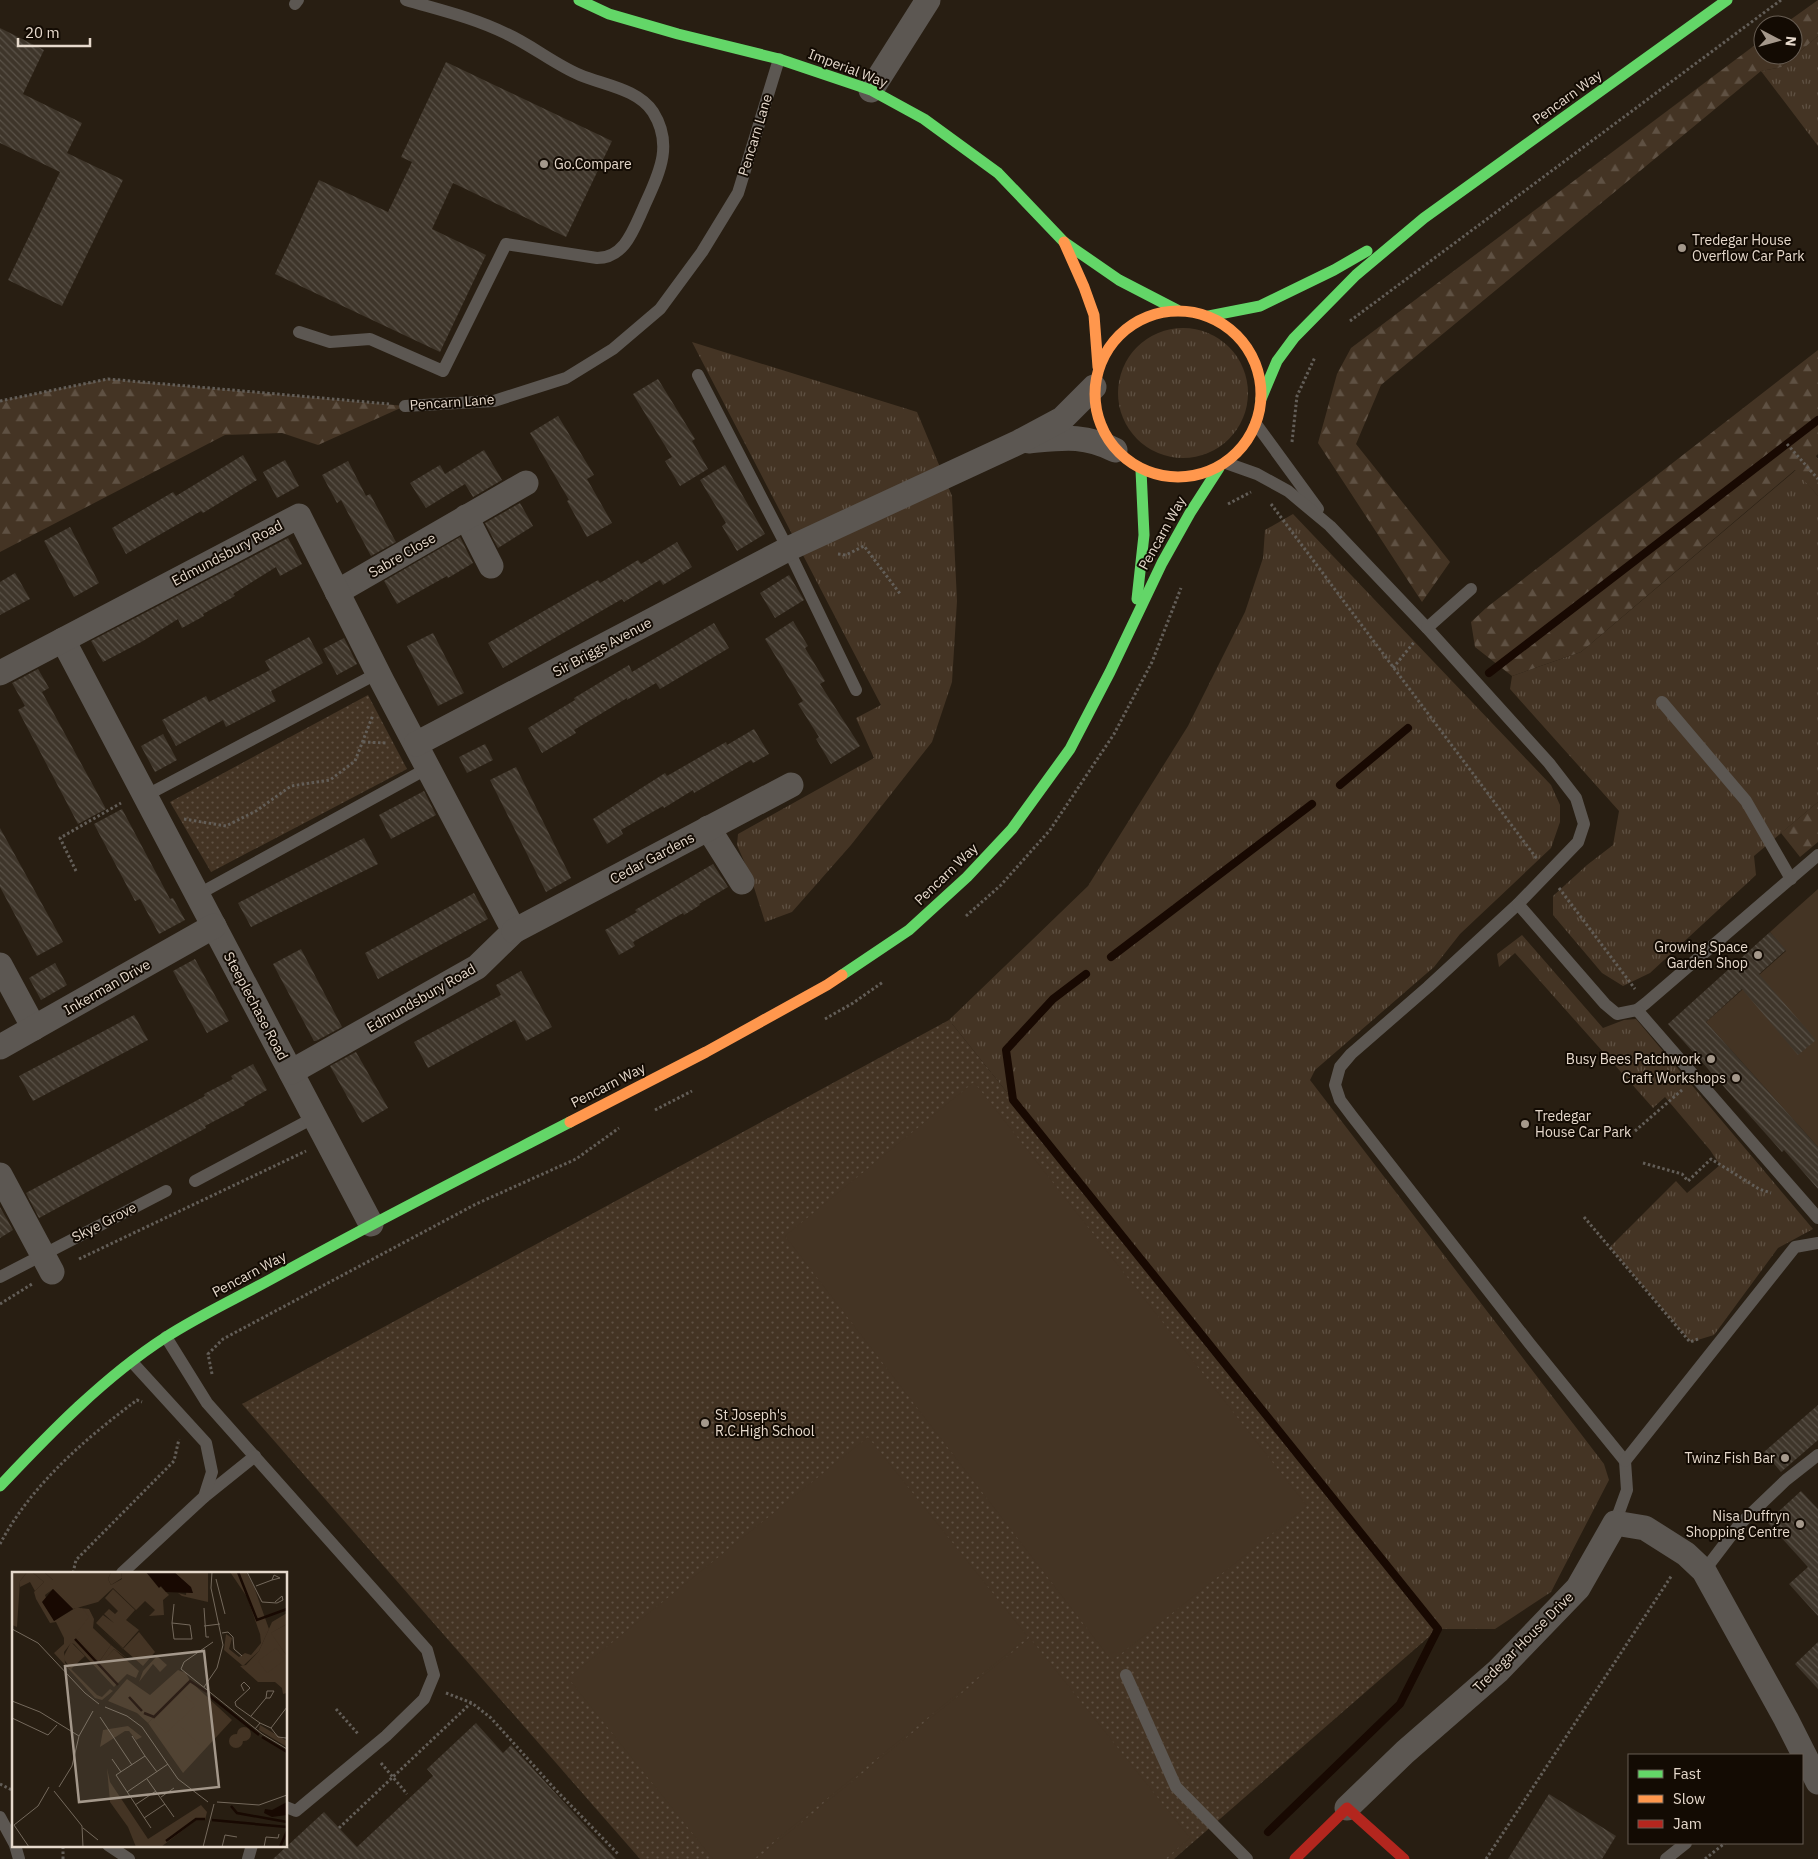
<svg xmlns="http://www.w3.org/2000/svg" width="1818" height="1859" viewBox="0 0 1818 1859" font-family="'IBM Plex Sans',sans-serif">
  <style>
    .grass { fill: url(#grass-tufts) }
    .forest { fill: url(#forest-firs) }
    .park { fill: url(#park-dots) }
    .garden { fill: #443424 }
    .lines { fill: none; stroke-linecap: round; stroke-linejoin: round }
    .stream { stroke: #180902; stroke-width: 8 }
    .building { fill: url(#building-back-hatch) }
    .path { stroke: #635e58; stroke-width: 3; stroke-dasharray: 2.5 2.5; stroke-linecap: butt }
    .lane { stroke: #5c5752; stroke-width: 12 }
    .street { stroke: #5c5752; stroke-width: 25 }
    .fast { stroke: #63d668; stroke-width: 11 }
    .slow { stroke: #ff974d; stroke-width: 11 }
    .jam { stroke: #b3261e; stroke-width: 11 }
    .poi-dot { fill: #a4988b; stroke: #130b03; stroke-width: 2 }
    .labels { text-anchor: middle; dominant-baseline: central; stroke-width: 4; stroke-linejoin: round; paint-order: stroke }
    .street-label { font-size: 14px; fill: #e6d9cc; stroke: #130b03 }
    .poi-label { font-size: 14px; fill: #e6d9cc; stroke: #130b03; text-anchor: end }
    .inset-river { fill: none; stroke: #180902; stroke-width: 2.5 }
    .inset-road { fill: none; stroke: #74695c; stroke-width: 1 }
    .view { fill: #a4988b; fill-opacity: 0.15; stroke: #a4988b; stroke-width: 2.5 }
    .inset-edge { fill: none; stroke: #e6d9cc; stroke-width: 2.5 }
  </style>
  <defs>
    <pattern id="grass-tufts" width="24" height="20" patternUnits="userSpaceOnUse" patternTransform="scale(1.25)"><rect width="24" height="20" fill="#443424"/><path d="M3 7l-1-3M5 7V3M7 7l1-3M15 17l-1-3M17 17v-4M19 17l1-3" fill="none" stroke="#5f5143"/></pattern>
    <pattern id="forest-firs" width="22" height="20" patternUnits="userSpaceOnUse" patternTransform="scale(1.25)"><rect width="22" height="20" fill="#443424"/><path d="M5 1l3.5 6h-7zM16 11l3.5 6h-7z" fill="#5f5143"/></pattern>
    <pattern id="park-dots" width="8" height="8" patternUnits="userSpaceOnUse" patternTransform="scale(1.25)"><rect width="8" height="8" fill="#443424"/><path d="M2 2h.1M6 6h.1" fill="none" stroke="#5f5143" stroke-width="1.8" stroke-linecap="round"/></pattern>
    <pattern id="building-back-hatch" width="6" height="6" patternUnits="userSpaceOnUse" patternTransform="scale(1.25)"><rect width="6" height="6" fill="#3e352a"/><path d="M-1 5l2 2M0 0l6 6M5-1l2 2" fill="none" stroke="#5a5248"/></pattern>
  </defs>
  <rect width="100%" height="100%" fill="#281e12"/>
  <g class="grass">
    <path d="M1818,36V146L1761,71L1782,67Z"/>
    <circle cx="1183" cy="393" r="65"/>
    <path d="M692,342L917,412L952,496L957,601L952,682L932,742L851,845L792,912L765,922L750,875L737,845L738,834L874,758L856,718L881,705Z"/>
    <path d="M1796,470L1818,496V802L1754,856L1756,875L1650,973L1623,986L1602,973L1553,915V896L1587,865L1613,845L1619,811L1510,689L1512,676L1581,652Z"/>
    <path d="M1293,514L1551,785L1560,805V822L1551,848L1460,934L1434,967L1315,1070L1310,1080L1604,1464L1609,1480L1551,1592L1495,1629H1438L949,1020L1088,886L1188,726L1245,612L1263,558L1265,530Z"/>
    <path d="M1522,935L1603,1028L1624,1020L1636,1019L1813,1229L1778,1248L1714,1335L1691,1342L1610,1247L1676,1181L1687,1193L1720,1165L1710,1150L1665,1097L1653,1108L1515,953L1499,967L1497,954Z"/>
  </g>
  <g class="forest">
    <path d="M1818,0V36L1782,67L1761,71L1381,385L1356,444L1450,562L1422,602L1318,443L1337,374L1351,348L1763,39V55H1793V25H1783Z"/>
    <path d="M1818,350V454L1816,456L1818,459V496L1795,470L1581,652L1512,676L1475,647L1471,622L1486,608Z"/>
    <path d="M108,379L405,406L318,445L282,433L225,435L0,552V401Z"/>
    <path d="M1818,802V842L1800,857L1781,833Z"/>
  </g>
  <g class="park">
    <path d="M368,695L407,769L211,872L170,802Z"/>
    <path d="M949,1020L1438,1629L1174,1859H640L242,1404Z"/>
  </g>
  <g class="garden">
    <path d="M1818,889V1147L1706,1022L1786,951L1770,932Z"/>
    <path d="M974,1082L1307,1506L1112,1661L785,1236Z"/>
    <path d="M868,1437L1028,1637L752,1859H713L568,1678Z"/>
    <path d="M1030,1638L1190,1838L1165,1859H756Z"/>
  </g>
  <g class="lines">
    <g class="stream">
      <path d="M1489,673L1818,420"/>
      <path d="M1340,785L1408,728"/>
      <path d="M1111,957L1312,804"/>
      <path d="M1086,974L1053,999L1006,1050L1013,1100L1438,1629L1400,1704L1268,1832"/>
    </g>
  </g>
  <g class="building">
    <path d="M0,28L44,50L23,94L82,123L67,153L123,180L62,306L8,280L60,172L0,143Z"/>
    <path d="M446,62L612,141L566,237L453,183L432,229L486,255L440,352L275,274L319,180L388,212L412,162L401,157Z"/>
    <path d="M658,379L695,439L692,441L708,469L680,486L665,461L672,457L633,394Z"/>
    <path d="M558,416L594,475L587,479L612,523L587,537L567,501L569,500L530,433Z"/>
    <path d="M484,450L502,480L473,497L465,484L426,508L410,483L440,465L445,474Z"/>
    <path d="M243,455L257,480L203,513L201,511L126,554L112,528L173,492L176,496Z"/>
    <path d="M285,460L299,486L277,498L263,472Z"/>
    <path d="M348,461L366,496L370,494L396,542L371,556L341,500L337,503L322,475Z"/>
    <path d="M725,465L765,534L737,551L722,526L726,523L700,480Z"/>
    <path d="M520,503L533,526L498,548L485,523Z"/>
    <path d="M70,527L99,583L74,597L44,541Z"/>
    <path d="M460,537L473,563L448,578L447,576L397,604L384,581Z"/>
    <path d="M288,538L302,564L280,576L276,567L233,594L235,596L203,614L204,616L182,628L178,619L143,641L103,662L91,641Z"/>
    <path d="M677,542L692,567L663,585L660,580L624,602L622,599L503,668L488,643L598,580L600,583L638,560L641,564Z"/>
    <path d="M15,573L30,599L0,615V582Z"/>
    <path d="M789,575L804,600L775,618L760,593Z"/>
    <path d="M793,621L808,646L805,648L825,681L820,684L860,746L831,764L816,739L819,737L798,704L803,701L765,639Z"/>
    <path d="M714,623L729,648L660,689L656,683L627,700V698L574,730L576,733L542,753L528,728L575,700L574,698L629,665L632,672Z"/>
    <path d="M433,633L464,693L438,706L407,646Z"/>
    <path d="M309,637L323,663L271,691L276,701L226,727L223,720L176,746L162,720L206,696L209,702L270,670L265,661Z"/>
    <path d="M344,638L357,664L337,675L323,649Z"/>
    <path d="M38,669L49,688L42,692L106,809L78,824L18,710L25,706L12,683Z"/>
    <path d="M754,729L769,754L753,763L751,760L694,793L693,790L664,808L663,806L621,830L623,834L607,844L593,819L665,773L667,776L726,742L727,745Z"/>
    <path d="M163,734L177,760L155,772L141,746Z"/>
    <path d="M485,744L493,760L467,773L459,757Z"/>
    <path d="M516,767L571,878L546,892L490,780Z"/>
    <path d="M424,791L436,815L391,839L379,815Z"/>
    <path d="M122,809L170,899L173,898L185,920L159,934L140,899L135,901L94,824Z"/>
    <path d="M0,828L63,942L37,956L0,887Z"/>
    <path d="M364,838L378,864L251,927L238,903Z"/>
    <path d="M713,864L728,887L699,904L700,905L684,915L683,913L633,942L635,946L619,955L605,930L637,912L635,910Z"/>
    <path d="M474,893L488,919L378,979L365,953Z"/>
    <path d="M1770,932L1786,950L1759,974L1816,1040L1798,1055L1742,989L1706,1022L1818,1147V1189L1784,1150L1782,1152L1668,1024Z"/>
    <path d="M301,949L342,1027L316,1041H314L273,964Z"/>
    <path d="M195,959L229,1021L207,1033L173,971Z"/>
    <path d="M55,963L67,985L41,1000L29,978Z"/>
    <path d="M521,971L552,1027L526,1041L515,1020L428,1068L414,1042L501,995L496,985Z"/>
    <path d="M134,1015L148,1040L33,1101L19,1076Z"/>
    <path d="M356,1052L388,1108L362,1123L330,1066Z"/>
    <path d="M253,1064L267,1090L244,1103L245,1105L205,1126L206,1128L39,1218L26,1193L205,1096L204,1094L233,1079L231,1076Z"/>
    <path d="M0,1207L13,1230L0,1238Z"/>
    <path d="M1818,1405V1440L1781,1472L1764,1452Z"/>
    <path d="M1801,1491L1818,1509V1616L1789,1584L1808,1567L1767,1522Z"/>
    <path d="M1818,1642V1689L1795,1664Z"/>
    <path d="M476,1723L503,1753L511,1745L616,1859H273L324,1812L357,1847L433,1776L427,1769Z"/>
    <path d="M1549,1794L1616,1836L1602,1859H1508Z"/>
  </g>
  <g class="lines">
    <g class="path">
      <path d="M1350,321L1781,0"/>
      <path d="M0,401L108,379L389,404"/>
      <path d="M1292,442L1297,396L1315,357"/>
      <path d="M1787,444L1818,479"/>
      <path d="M1228,504L1251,492"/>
      <path d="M1271,504L1537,859"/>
      <path d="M838,554L846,555L864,546L901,595"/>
      <path d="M1393,668L1415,641"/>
      <path d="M363,742L387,743"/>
      <path d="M184,819L226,826L256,811L291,786L330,780L355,761L373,715"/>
      <path d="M76,871L60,838L121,803"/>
      <path d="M1559,888L1635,989"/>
      <path d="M966,916L1001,885L1050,830L1114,734L1152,662L1181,588"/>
      <path d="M825,1019L853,1003L883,982"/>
      <path d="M655,1110L692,1091"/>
      <path d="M1635,1131L1682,1090"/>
      <path d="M1643,1163L1682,1174L1688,1181L1711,1159L1759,1189L1771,1193"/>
      <path d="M1584,1217L1690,1342L1698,1339"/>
      <path d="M79,1259L306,1151"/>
      <path d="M0,1304L32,1284"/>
      <path d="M212,1374L208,1354L223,1339L476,1204L576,1159L619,1128"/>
      <path d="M0,1544C31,1485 85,1439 137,1400L142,1402"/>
      <path d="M73,1573L76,1560L174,1461L179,1439"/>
      <path d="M446,1693L472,1703L491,1718L554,1788L619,1855"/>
      <path d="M336,1709L359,1735"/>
      <path d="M381,1763L407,1794"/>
      <path d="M0,1784L14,1791"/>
      <path d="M339,1828L471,1703"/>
      <path d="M63,1859V1845"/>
      <path d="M1486,1859L1672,1575"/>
      <path d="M1705,1859L1725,1843"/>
    </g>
    <g class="lane">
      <path d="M295,4L298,0"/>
      <path d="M299,332L330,342L370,339L443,371L506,244L597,258C624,258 633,231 643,209C657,177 675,147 653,112C638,89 604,85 580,75C554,64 533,46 507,34C475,18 440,10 406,0"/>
      <path d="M698,375L788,549L856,690"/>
      <path d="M405,406L494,401L566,378L613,349L660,309L702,252L738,193L779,59"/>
      <path d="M1256,424L1318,509"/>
      <path d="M1226,463L1257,474L1288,491L1330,526L1427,628L1549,763L1576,798L1584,824L1578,842L1518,904L1428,987L1351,1054L1340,1067L1335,1085L1340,1100L1352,1116L1530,1344L1625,1461L1627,1490L1615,1523"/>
      <path d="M1427,628L1471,589"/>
      <path d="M1662,702L1746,801L1791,879"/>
      <path d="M145,796L378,673"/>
      <path d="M197,895L428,768"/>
      <path d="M1518,904L1605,1004L1617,1014L1637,1010L1646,1003L1818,855"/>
      <path d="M1637,1010L1818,1218"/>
      <path d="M195,1181L315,1117"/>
      <path d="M0,1277L166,1191"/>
      <path d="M166,1337L207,1403L427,1650L434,1675L424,1699L386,1736L296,1811L286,1807"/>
      <path d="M1625,1461L1795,1247L1818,1243"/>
      <path d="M204,1497L255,1456"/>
      <path d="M1704,1571L1739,1525L1786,1480L1818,1455"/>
      <path d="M122,1573L204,1497L212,1472L206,1443L132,1362"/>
      <path d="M1126,1675L1176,1787L1247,1859"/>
      <path d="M0,1817L14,1843"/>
      <path d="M15,1845L19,1859"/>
      <path d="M108,1845L129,1859"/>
      <path d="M248,1859L252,1845"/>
      <path d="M1666,1859L1686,1843"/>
    </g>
    <g class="street">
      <path d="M871,90L928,0"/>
      <path d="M1029,441C1062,438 1084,434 1115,450"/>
      <path d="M466,517L491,566"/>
      <path d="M337,592L526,483"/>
      <path d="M63,640L371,1224"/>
      <path d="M0,673L299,516L382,681L514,931L477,967L291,1072"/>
      <path d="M416,744L788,549L1019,442L1062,419L1094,387"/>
      <path d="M708,828L742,882"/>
      <path d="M514,931L791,785"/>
      <path d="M0,965L34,1028"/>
      <path d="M0,1047L214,926"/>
      <path d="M0,1175L52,1272"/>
      <path d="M1347,1808L1405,1752L1498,1671L1578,1588L1615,1523L1645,1528L1686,1554L1704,1571L1786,1719L1818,1782"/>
    </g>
    <g class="fast">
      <path d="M579,0L609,14L678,34L779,59L871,90L924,119L998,173L1064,242L1119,280L1177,310"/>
      <path d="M1209,316L1260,306L1334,270L1367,251"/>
      <path d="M1261,399L1277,361L1294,338L1356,275L1424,218L1727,0"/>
      <path d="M1137,599L1144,535L1141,470"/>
      <path d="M842,975L909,930L967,877L1012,829L1070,749L1110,672L1162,563L1190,513L1219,468"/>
      <path d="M0,1486C50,1433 104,1377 166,1337C200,1315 239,1297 275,1277C372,1223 471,1173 570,1122"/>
    </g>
    <g class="slow">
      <path d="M1064,242L1084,287L1094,315L1098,367"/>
      <circle cx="1178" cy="394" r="83"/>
      <path d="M570,1122L706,1052L827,985L842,975"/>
    </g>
    <path class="jam" d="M1295,1859L1347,1808L1404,1859"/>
  </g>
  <g class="poi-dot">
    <circle cx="544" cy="164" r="5"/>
    <circle cx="1682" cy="248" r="5"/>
    <circle cx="1758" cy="955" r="5"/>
    <circle cx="1711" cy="1059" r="5"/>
    <circle cx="1736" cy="1078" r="5"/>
    <circle cx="1525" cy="1124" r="5"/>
    <circle cx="705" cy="1423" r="5"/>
    <circle cx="1785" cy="1458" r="5"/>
    <circle cx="1800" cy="1524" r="5"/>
  </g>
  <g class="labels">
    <g class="street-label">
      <text transform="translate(848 68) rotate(21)">Imperial Way</text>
      <text transform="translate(1567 97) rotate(-36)">Pencarn Way</text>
      <text transform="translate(755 135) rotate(-73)">Pencarn Lane</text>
      <text transform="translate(452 402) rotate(-4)">Pencarn Lane</text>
      <text transform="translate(1162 533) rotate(-61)">Pencarn Way</text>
      <text transform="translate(227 553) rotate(-28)">Edmundsbury Road</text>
      <text transform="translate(402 555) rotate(-30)">Sabre Close</text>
      <text transform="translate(602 647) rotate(-28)">Sir Briggs Avenue</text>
      <text transform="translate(652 858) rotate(-28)">Cedar Gardens</text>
      <text transform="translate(946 874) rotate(-44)">Pencarn Way</text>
      <text transform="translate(107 987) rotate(-30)">Inkerman Drive</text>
      <text transform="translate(421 998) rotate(-30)">Edmundsbury Road</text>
      <text transform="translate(256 1006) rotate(62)">Steeplechase Road</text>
      <text transform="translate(608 1085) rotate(-27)">Pencarn Way</text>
      <text transform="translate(104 1222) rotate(-27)">Skye Grove</text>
      <text transform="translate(249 1274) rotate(-28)">Pencarn Way</text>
      <text transform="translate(1523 1642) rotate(-45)">Tredegar House Drive</text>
    </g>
    <g class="poi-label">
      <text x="554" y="164" text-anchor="start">Go.Compare</text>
      <text x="1692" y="240" text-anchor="start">Tredegar House<tspan x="1692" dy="16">Overflow Car Park</tspan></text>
      <text x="1748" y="947">Growing Space<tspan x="1748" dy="16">Garden Shop</tspan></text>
      <text x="1701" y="1059">Busy Bees Patchwork</text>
      <text x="1726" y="1078">Craft Workshops</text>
      <text x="1535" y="1116" text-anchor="start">Tredegar<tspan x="1535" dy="16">House Car Park</tspan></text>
      <text x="715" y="1415" text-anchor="start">St Joseph's<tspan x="715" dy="16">R.C.High School</tspan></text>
      <text x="1775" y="1458">Twinz Fish Bar</text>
      <text x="1790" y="1516">Nisa Duffryn<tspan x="1790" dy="16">Shopping Centre</tspan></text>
    </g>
  </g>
  <g transform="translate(12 1572)">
    <rect width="275" height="275" fill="#281e12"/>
    <path d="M15,0H20L32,10L23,19L18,10L8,15V9ZM101,17L123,38L114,48L127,58L111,76L84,51L91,43L102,51L92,42L97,37L103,42L106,39L93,26ZM68,36L77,37L82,47L81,56L99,73L87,90L62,63L76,45ZM257,57L247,79L231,94L212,78L214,62L220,66L217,77L227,85L233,81L239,83L249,71L248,61ZM59,70L73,84L59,97L51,86ZM102,77L127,99L124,106L115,102L106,111L88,92ZM145,84L155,93L148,100L141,92L127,110L131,99ZM166,98L174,101L178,109L136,151L125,141L96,129L115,107L138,123ZM248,153L275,169V175L247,158ZM116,154L130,165L124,168L117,159H113L88,175L91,158Z" fill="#443424"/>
    <path d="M0,0H15L8,9L5,55L0,53ZM20,0H32L41,8V17L33,23L42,49L65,35L71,37L77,45L63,63L87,90L99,73L117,88L102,77L89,92L104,106L106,111L102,115L62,72L59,71L52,80L53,91L85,123L90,125L98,117L101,119L90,128L83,126L42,81L52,72V66L44,50L38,51L24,27L22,20L32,10ZM99,0H109L110,6L99,13L96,7ZM162,0H196V30L170,24L166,21L174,23L175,12ZM218,0H234L242,15L257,57L253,62H248L235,25ZM275,52V84L258,61ZM95,196L98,210L136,267L189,233L195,240L193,248H184L149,275H124L116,255L98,230Z" fill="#443424"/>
    <path d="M32,0H99L96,7L99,13L110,7L109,0H134L157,23L151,28L152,43L137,44L143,38L133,29L124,38L101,16L86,30L61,37L41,17V8ZM275,41V52L259,61L275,84V121L271,122L270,116L263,110H246L228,94L234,93L247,79L260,50ZM178,109L220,148L171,201L136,151Z" fill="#443424"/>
    <path d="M85,54L111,77L127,60L143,80L131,94ZM264,76L273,88L255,101L246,89ZM170,120L183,134L154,161L141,148ZM196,126L216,147L189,174L168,154ZM225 162a7 7 0 1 1 14 0a7 7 0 1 1-14 0ZM217 169a7 7 0 1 1 14 0a7 7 0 1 1-14 0Z" fill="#443424"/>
    <path d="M134,0H162L179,15L181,21L154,20L149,14L147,16ZM41,17L61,37L42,49L30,30ZM275,230V243L260,245L252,241L253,237L260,238Z" fill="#180902"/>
    <path class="inset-river" d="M226,0L245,48L275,37M63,67L106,113M198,124L247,163M117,125L130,139M132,141L142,145L178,109L195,120M250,165L275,180M219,234L225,241L275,250M200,248L275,255M154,269L184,247H193M268,275L275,259"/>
    <path class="inset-road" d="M235,0L250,30L265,31L271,28L270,24L263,30M204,7L213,42M244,14L260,8L262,3L268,6L260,8M192,36L194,65H197M160,51L178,53L180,67H162ZM160,51L162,32M192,54L208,52M0,57L26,71L73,121L87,132M210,61L216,60L221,65L222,77L230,84M201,70L172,90L169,97L250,162L275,177M192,115L205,96L211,73L199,16L200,0M232,119L229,113L232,110L238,116L223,130L224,134L248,151M0,129L28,140L67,164M93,135L115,144L130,155L166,207L196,230M239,144L254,126L255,119H262L258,126H254M88,145L120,193M0,146L36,163L45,153M259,156L275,135M243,157L248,151L259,156L266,165L274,166M120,164L133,184M100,187L109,200M135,207L162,245M47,215L60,194L67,164L81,139M42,219L70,254L71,275M115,220L156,192M149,225L162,216M205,230L247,233L275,223M123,233L144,219M132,246L153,232M71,256L86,268M139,256L104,203L133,184L145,200M17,275L2,253L26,234L37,215M191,275L202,232M210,275L213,263L225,265M252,275L254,265L266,266L267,262"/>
    <path class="view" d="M192,79L207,215L67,230L53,94Z"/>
    <rect width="275" height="275" class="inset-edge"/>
  </g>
  <rect x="1628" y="1754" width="175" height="90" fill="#130b03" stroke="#675d53"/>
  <rect x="1638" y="1770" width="25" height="8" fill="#63d668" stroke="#675d53"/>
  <text x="1673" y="1779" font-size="15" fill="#e6d9cc">Fast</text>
  <rect x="1638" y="1795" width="25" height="8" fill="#ff974d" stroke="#675d53"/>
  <text x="1673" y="1804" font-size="15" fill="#e6d9cc">Slow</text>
  <rect x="1638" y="1820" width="25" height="8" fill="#b3261e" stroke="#675d53"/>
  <text x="1673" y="1829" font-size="15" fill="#e6d9cc">Jam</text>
  <g transform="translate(1778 40) rotate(96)"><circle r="24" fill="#130b03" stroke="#675d53"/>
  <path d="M0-4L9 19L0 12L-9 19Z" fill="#a4988b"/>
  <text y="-8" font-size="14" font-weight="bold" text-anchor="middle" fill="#e6d9cc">N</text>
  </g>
  <path d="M18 38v8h72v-8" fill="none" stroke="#e6d9cc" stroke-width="2.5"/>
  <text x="25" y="38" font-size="15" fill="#e6d9cc" stroke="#130b03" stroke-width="4" paint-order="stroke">20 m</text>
</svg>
